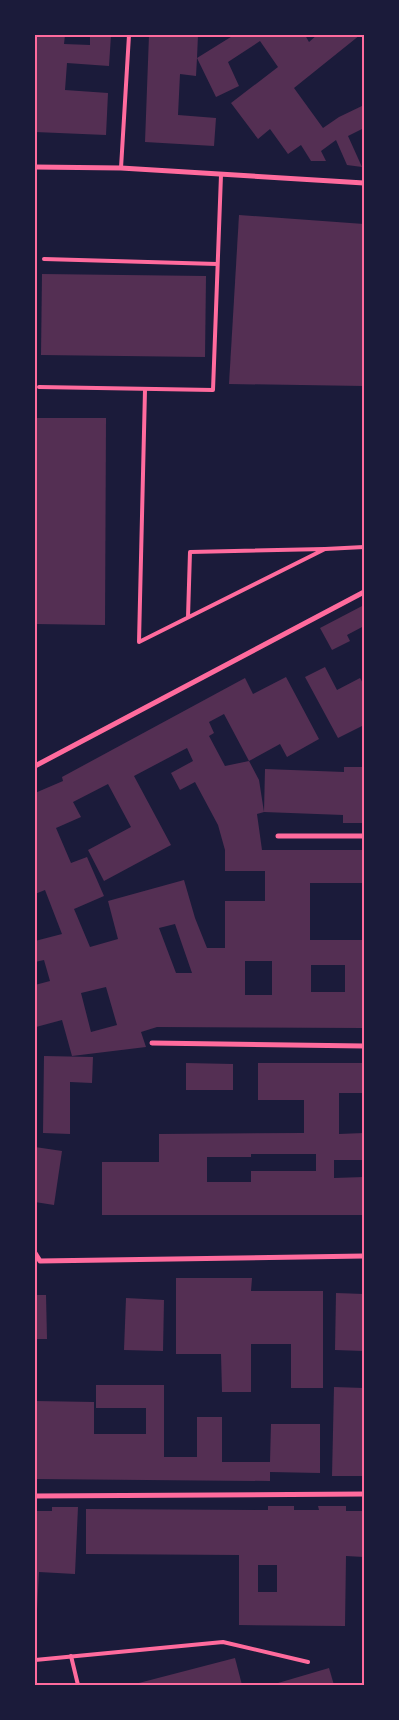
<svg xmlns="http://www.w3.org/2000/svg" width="399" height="1720" viewBox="0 0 399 1720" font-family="'Fira Sans Condensed',sans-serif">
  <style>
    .building { fill: #542f53; fill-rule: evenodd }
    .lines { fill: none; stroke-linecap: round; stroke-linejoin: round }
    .service { stroke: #ff6b9d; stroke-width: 4 }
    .minor { stroke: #ff6b9d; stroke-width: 5 }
    .neatline { fill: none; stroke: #ff6b9d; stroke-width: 2 }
  </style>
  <rect width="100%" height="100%" fill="#1b1b3a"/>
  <g class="building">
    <path d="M35,35H65L64,44L90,45V35H111L109,66L67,63L65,90L108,93L106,135L35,132Z"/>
    <path d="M149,35H198L197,58L234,35H305L309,42L317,35H360L294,88L323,128L339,117L364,105V128L348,136L362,167L347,165L336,140L321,151L326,161H311L301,145L288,154L270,129L258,139L231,103L278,67L260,41L228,62L239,86L216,97L197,58L196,76L180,74L178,115L216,118L214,146L145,142Z"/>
    <path d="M239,215L364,224V386L229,384Z"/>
    <path d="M42,274L206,276L205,357L41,355Z"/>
    <path d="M35,418H106L105,625L35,624Z"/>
    <path d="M364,605V626L347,635L350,641L332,650L320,628Z"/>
    <path d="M325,667L337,690L360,678L364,685V725L338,738L305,677Z"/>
    <path d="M286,677L319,739L287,757L280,744L249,761L224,714L209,722L214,733L209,736L225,766L249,761L259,780L264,812L257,814L262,850H364V883H310V940H364V1028L157,1027L141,1032L146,1047L72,1056L62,1020L36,1027L35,1025V985L50,981L44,960L35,962V941L62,934L45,890L35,894V793L63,781L62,777L245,678L253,694ZM187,748L193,761L171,773L180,790L195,782L218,825L225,850V871H265V901H225V948H207L195,918L184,880L108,901L118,939L90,947L74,909L104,896L87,857L71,863L56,828L81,817L73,802L108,784L131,827L88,850L104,881L171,845L134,776ZM175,924L192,973H176L159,928ZM245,961H272V995H245ZM311,965H345V992H311ZM106,987L117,1025L91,1032L81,993Z"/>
    <path d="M344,767H364L363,823H343V815L264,812L265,769L344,772Z"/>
    <path d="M44,1056L93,1057L92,1083L70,1082V1134L43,1133Z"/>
    <path d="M186,1063L233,1064V1090H186Z"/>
    <path d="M258,1063H364V1093H339V1134L364,1133V1160H334V1178L364,1177V1215H102V1162H159V1134L304,1133V1100H258ZM251,1154H316V1171H251V1182H207V1157H251Z"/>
    <path d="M35,1147L62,1151L54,1205L35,1202Z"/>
    <path d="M176,1278H252L251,1291H323V1388H291V1344H251V1392H222L221,1354H176Z"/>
    <path d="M336,1293L364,1294V1351L335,1350Z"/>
    <path d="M35,1295H46L47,1339H35Z"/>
    <path d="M126,1298L164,1300L163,1351L124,1350Z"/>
    <path d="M96,1385H164V1457H197V1417H222V1462H270L271,1424H320V1473L270,1472V1481L35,1479V1401L94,1402V1434H146V1408H96Z"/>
    <path d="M334,1387L364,1388V1476H332Z"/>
    <path d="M268,1506H294V1510H319L318,1506H346V1511H364V1557L346,1556L345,1626L239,1625V1555L86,1554V1509L268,1510ZM258,1565H277V1592H258Z"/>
    <path d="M52,1507H78L75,1574L39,1572L37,1610H35V1511H52Z"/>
    <path d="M235,1658L242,1685H135V1684Z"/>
    <path d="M329,1668L334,1685H278V1683Z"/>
  </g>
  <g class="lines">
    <g class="service">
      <path d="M121,168L129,35"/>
      <path d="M44,259L217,264"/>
      <path d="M39,387L213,390L221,175"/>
      <path d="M145,390L139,642L325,549L190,552L188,617"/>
      <path d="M325,549L364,547"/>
      <path d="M71,1656L78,1685"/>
      <path d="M35,1660L223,1642L308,1662"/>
    </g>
    <g class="minor">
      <path d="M35,167L121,168L364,183"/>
      <path d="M35,766L364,592"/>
      <path d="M278,836H364"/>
      <path d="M152,1043L364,1046"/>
      <path d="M35,1253L40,1261L364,1256"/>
      <path d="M35,1496L364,1494"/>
    </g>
  </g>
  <rect width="399" height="1720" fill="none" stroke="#1b1b3a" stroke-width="72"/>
  <rect x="36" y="36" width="327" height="1648" class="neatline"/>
</svg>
